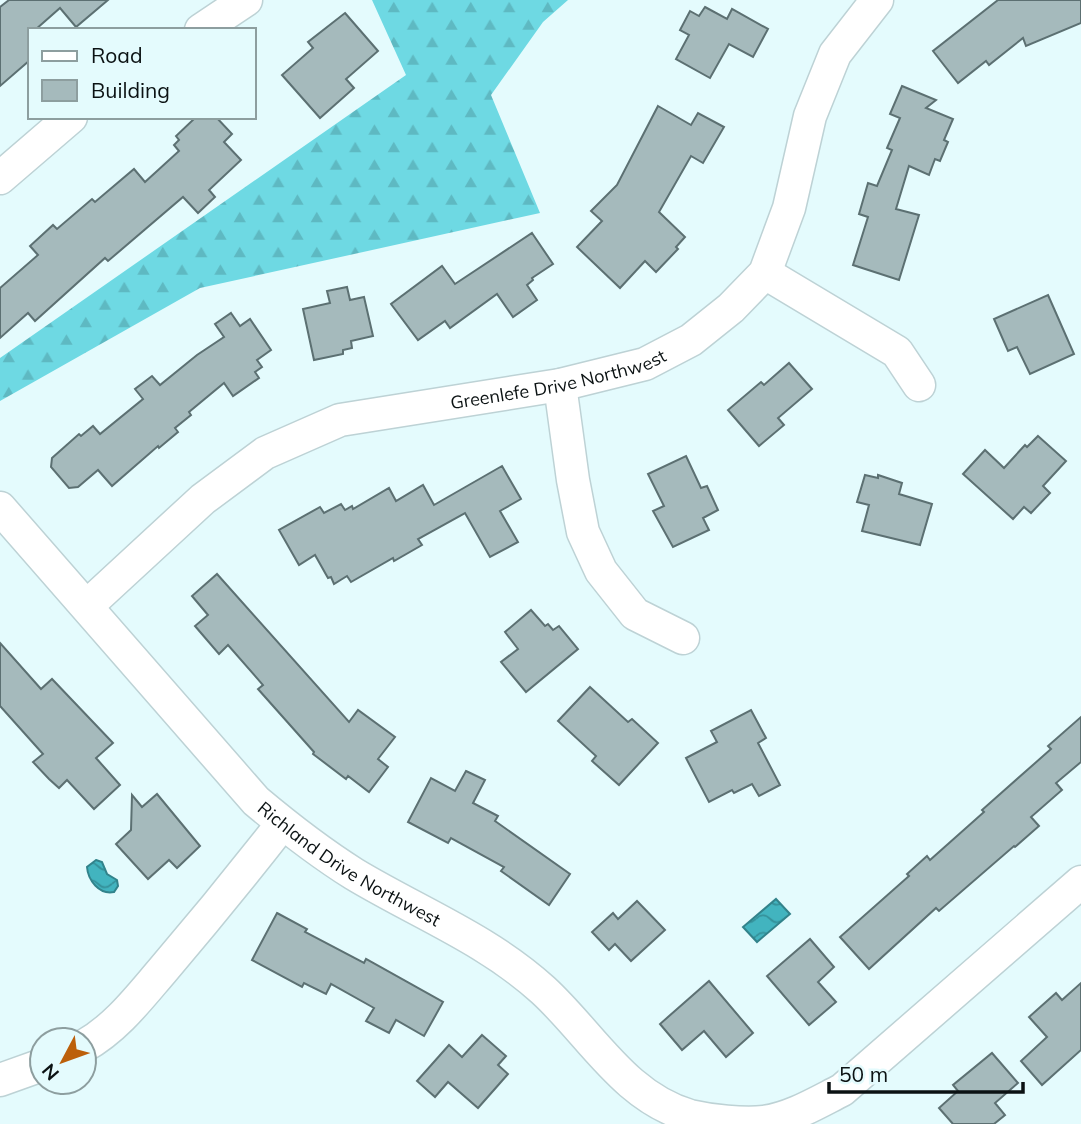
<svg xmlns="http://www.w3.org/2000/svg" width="1081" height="1124" viewBox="0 0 1081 1124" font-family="Mulish,sans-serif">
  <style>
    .forest { fill: url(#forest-firs) }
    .water { fill: url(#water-waves); stroke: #32838b; stroke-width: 2 }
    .building { fill: #a5babc; stroke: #5c7072; stroke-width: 2 }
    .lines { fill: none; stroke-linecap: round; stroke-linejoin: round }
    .street-casing { stroke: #bdd2d5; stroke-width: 35 }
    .street { stroke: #fff; stroke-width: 32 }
    .labels { text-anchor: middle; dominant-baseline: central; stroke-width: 5; stroke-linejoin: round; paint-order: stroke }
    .street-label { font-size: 18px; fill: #0b1213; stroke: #e4fbfd }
  </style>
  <defs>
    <pattern id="forest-firs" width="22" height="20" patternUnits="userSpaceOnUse" patternTransform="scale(1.75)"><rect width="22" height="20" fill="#6ed9e3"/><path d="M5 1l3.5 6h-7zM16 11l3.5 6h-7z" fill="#5eb9c2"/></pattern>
    <pattern id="water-waves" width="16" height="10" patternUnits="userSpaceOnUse" patternTransform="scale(1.75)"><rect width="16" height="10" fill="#42b4bf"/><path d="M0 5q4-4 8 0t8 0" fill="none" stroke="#35919a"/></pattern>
  </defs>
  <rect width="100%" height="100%" fill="#e4fbfd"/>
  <path class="forest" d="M372,0H568L543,22L491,95L540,213L200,288L0,401V358L406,75Z"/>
  <g class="water">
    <path d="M96,860L102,862L107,874L117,880L118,886L114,892C99,895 88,880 87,867Z"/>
    <path d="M776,899L790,914L757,942L743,927Z"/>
  </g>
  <g class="building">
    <path d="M9,0H108L76,27L60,8L35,30H30V60L0,86V7Z"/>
    <path d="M998,0H1081V23L1026,46L1023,38L989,65L986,61L958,83L933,51Z"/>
    <path d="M705,7L727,19L732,9L768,29L753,57L729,44L710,78L676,59L689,35L680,30L690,11L699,16Z"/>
    <path d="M345,13L378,51L346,79L354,88L320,118L282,75L313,48L308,42Z"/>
    <path d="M902,86L936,100L926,108L953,119L944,140L948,142L940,161L935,159L929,175L909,166L896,209L919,215L899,280L853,265L868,217L859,214L868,183L877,186L892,150L887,148L900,118L890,114Z"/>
    <path d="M658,106L691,125L698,113L724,127L703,163L691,156L659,212L685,237L676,247L678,249L656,272L645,261L620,288L577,247L602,221L591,211L617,185Z"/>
    <path d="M196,117H216L232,134L224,142L241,160L209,190L215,197L198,213L183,197L108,261L105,258L35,321L28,313L0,338V288L38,255L30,246L53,225L57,229L92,199L95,202L134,169L145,182L179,151L174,145L179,140L176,136Z"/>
    <path d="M532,233L553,264L532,278L533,280L527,285L537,300L513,317L497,294L450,328L445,321L418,340L391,304L442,266L455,284Z"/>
    <path d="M347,287L350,300L364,297L373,336L351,341L352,348L343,350V354L314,360L303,309L330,303L327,291Z"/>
    <path d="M1048,295L1074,354L1030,374L1017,347L1008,351L994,319Z"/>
    <path d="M231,313L240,326L250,319L271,350L257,360L262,367L255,372L259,378L233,396L224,383L189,412L191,415L175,428L178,432L159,448L158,446L112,486L98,470L78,487L69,488L51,467L52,458L79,434L81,436L93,426L100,434L143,399L135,389L152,376L160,385L197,355L224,337L215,324Z"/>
    <path d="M789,363L812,389L778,418L784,425L759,446L728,410L761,382L764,385Z"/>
    <path d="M1038,436L1066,461L1043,486L1050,493L1031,513L1024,507L1013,519L963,474L985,450L1004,468L1025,445L1027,447Z"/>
    <path d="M686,456L701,488L707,486L718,510L703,518L709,530L673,547L653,511L664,506L648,474Z"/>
    <path d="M502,466L521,499L500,511L518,542L490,557L465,513L418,539L422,545L394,561L393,558L351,582L347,576L334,584L331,577L328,578L315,555L299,565L279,530L320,507L324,513L341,504L345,510L352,506L353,509L389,488L396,501L423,485L434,505Z"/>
    <path d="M865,475L878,478V475L902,483L899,494L932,504L920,545L862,531L869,505L857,502Z"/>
    <path d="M217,574L349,722L358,710L395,737L378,759L388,767L369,792L348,776L346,779L313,754L314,752L258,689L263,685L228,645L219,654L195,626L208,615L192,596Z"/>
    <path d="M531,610L545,626L548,624L553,630L559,626L578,649L526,692L501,662L518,649L505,632Z"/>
    <path d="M0,643L41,689L52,679L113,743L96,758L120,785L94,809L67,780L59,788L49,779L33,762L43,754L0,706Z"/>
    <path d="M590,687L628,722L632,719L658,743L619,785L592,761L596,756L558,721Z"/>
    <path d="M751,710L766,738L758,743L780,785L759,796L752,784L734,793L732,790L709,802L686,758L717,742L711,731Z"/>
    <path d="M1081,717V762L1056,783L1062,790L1031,817L1039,826L1015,847L1014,846L939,911L936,908L869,969L840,937L909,876L907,874L927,856L930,860L984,812L982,810L1051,749L1048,746Z"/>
    <path d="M466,771L485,780L473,803L498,816L495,821L570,874L549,905L501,871L504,867L451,838L448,843L408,822L431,778L455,791Z"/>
    <path d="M157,794L200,846L177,868L169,860L148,879L116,844L131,830L132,795L142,807Z"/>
    <path d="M637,901L665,930L631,961L615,944L609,950L592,932L613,913L618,919Z"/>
    <path d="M277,913L307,929L305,932L364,963L366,959L443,1002L424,1036L396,1020L389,1033L366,1021L374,1008L331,984L326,994L304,983L302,987L252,960Z"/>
    <path d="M810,939L834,967L818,982L836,1002L809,1025L767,976Z"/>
    <path d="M709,981L753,1033L726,1057L704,1031L682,1050L660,1024Z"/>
    <path d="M1081,983V1050L1042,1085L1021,1061L1047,1037L1029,1017L1056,993L1062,1000Z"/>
    <path d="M482,1035L506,1056L498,1065L508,1074L478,1108L448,1082L435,1097L417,1081L449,1045L462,1057Z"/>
    <path d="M992,1053L1018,1083L995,1103L1005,1115L994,1124H953L939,1108L958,1091L953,1085Z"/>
  </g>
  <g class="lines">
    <defs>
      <g id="street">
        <path d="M201,30L246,0"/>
        <path d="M0,178L71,117"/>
        <path d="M765,273L897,352L919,385"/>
        <path d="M560,385L573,480L583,532L601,571L635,614L683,638"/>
        <path id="s1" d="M0,508L256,801C287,827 319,852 354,874C417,912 487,939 543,990C591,1034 624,1097 690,1116C712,1121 742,1124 764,1122C792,1118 818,1102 842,1090L1081,882"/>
        <path id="s2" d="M87,606L203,499L265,453L340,420L560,385L645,364L691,340L731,308L765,273L789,208L810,116L835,54L877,0"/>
        <path d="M84,1046C116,1028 138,999 162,971C203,923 243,874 282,824"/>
        <path d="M0,1080L42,1065"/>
      </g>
    </defs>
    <use href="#street" class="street-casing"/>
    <use href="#street" class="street"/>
  </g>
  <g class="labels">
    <g class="street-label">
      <text stroke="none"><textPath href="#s2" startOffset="539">Greenlefe Drive Northwest</textPath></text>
      <text stroke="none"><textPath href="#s1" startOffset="502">Richland Drive Northwest</textPath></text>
    </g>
  </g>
  <rect x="28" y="28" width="228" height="91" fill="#e4fbfd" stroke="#8d9e9f" stroke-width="2"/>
  <rect x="42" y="51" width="35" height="10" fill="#ffffff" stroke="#8d9e9f" stroke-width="2"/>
  <text x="91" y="63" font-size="21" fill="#0b1213">Road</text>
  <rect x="42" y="80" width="35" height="21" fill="#a5babc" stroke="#8d9e9f" stroke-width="2"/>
  <text x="91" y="98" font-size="21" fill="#0b1213">Building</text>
  <g transform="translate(63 1061) rotate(229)"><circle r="33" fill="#e4fbfd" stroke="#8d9e9f" stroke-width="2"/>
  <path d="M0-5L12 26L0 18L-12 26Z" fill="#bc600b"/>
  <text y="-10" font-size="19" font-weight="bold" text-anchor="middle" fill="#0b1213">N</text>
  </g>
  <path d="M829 1082v10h194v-10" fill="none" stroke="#0b1213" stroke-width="3.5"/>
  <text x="839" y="1082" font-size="21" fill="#0b1213" stroke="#e4fbfd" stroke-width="5" paint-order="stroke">50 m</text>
</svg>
